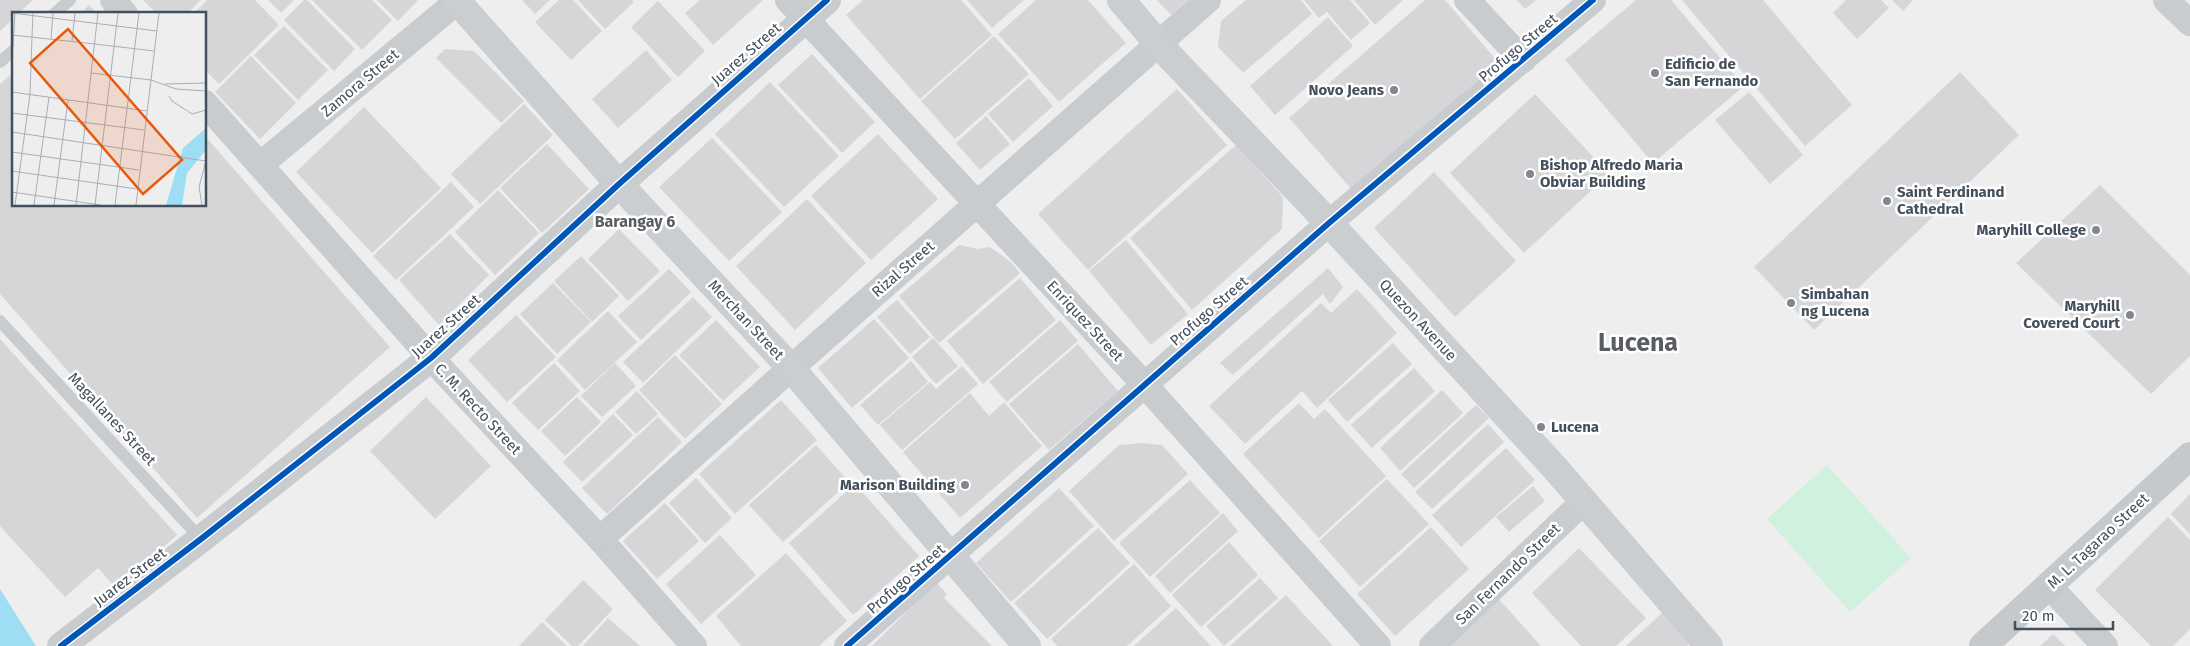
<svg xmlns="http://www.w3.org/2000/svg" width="2190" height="646" viewBox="0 0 2190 646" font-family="'Fira Sans',sans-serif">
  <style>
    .green { fill: #cff1de }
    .water { fill: #9fddf4 }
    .building { fill: #d6d6d9 }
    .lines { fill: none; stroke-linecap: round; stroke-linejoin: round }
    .service { stroke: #c9cccf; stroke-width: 12 }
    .minor { stroke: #c9cccf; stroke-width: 26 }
    .tertiary { stroke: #c9cccf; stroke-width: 28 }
    .secondary { stroke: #caced1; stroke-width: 28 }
    .primary { stroke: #c4c9ce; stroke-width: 28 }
    .cycleway-casing { stroke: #fff; stroke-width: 9 }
    .cycleway { stroke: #0057b8; stroke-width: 6 }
    .poi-dot { fill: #7f8790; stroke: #fff; stroke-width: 2 }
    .labels { text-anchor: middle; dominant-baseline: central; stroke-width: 5; stroke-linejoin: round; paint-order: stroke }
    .street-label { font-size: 15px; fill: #434f5d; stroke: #fff }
    .poi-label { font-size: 15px; font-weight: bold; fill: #434f5d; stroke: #fff; text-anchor: start }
    .neighbourhood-label { font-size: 16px; font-weight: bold; fill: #595d63; stroke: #fff }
    .town-label { font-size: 25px; font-weight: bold; fill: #595d63; stroke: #fff }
    .inset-road { fill: none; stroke: #aaaeb4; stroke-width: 1 }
    .view { fill: #e8590c; fill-opacity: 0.15; stroke: #e8590c; stroke-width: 2.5 }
    .inset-edge { fill: none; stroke: #434f5d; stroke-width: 2.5 }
  </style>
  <rect width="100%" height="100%" fill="#efeeee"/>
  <path class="green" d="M1827,465L1911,558L1850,612L1767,519Z"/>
  <path class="water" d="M0,589L36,646H0Z"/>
  <g class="building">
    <path d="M0,0H33L18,14H14V18L0,31Z"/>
    <path d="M143,0H201L187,14H157Z"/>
    <path d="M207,0H255L279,25L219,84L205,70V14H193Z"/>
    <path d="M268,0H294L281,13Z"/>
    <path d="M304,0H307L355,49L334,71L284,20Z"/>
    <path d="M312,0H372L392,20L362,50Z"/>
    <path d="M377,0H418L398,21Z"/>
    <path d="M522,0H550L535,14Z"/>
    <path d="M559,0H573L602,31L571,60L535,22Z"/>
    <path d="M578,0H632L634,2L605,29Z"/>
    <path d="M700,0H763L713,45L685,13Z"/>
    <path d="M863,0H961L992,35L920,99L846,15Z"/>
    <path d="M967,0H1024L992,28Z"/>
    <path d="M1036,0H1088L1126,43L1059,102L998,34Z"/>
    <path d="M1157,0H1188L1171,15Z"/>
    <path d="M1246,0H1301L1312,14L1243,73L1218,47L1221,21Z"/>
    <path d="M1304,0H1350L1370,23L1351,40L1327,12L1319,18Z"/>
    <path d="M1354,0H1403L1375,25Z"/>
    <path d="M1425,0H1445L1498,62L1352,190L1289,118Z"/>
    <path d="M1517,0H1536L1525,9Z"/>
    <path d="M1636,0H1671L1744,86L1653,163L1565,60Z"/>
    <path d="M1682,0H1763L1852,105L1805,146Z"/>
    <path d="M1846,0H1881L1889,8L1857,39L1833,13Z"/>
    <path d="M1892,0H1913L1903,11Z"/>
    <path d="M658,1L705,51L678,77L631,27Z"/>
    <path d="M89,5L97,14H80Z"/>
    <path d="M1328,17L1353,46L1275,115L1250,86Z"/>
    <path d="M284,26L328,70L298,100L254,55Z"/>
    <path d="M994,36L1029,74L955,139L921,101Z"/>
    <path d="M445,49L474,51L524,101L501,123L436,58Z"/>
    <path d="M646,50L672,80L618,128L592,99Z"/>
    <path d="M812,54L875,122L842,153L778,85Z"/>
    <path d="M251,56L296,103L260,139L215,92Z"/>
    <path d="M14,72V205H205V136L390,347L197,518L0,294V84Z"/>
    <path d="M1960,72L2019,135L1814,330L1754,267Z"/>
    <path d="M1029,78L1053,106L1013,142L988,114Z"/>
    <path d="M770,82L839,156L784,207L715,134Z"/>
    <path d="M1177,89L1227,145L1088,270L1038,214Z"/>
    <path d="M1749,92L1803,155L1770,184L1715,120Z"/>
    <path d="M1535,94L1609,174L1524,253L1450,173Z"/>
    <path d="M524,104L553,135L480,204L451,174Z"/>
    <path d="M364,107L441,188L372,253L296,172Z"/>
    <path d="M986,116L1010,144L980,170L956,143Z"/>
    <path d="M878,134L938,199L871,260L811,196Z"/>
    <path d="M712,138L782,212L729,261L659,187Z"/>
    <path d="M547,144L589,189L542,233L500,188Z"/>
    <path d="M1236,145L1283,197L1282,229L1192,310L1130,238Z"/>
    <path d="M1434,172L1516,261L1455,317L1374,228Z"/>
    <path d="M451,182L474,207L396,280L373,256Z"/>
    <path d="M2100,185L2190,275V356L2151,394L2016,263Z"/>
    <path d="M498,190L539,233L495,275L455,232Z"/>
    <path d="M807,199L866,263L795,330L736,266Z"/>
    <path d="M619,229L660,271L628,301L588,259Z"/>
    <path d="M450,234L489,275L439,325L399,280Z"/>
    <path d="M1126,240L1188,314L1151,345L1089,271Z"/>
    <path d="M959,245L978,249L990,247L1011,262L1020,273L939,343L899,296Z"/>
    <path d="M581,256L619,296L592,322L554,281Z"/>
    <path d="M1328,268L1343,287L1330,304L1323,294L1233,375L1220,363Z"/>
    <path d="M669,269L691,292L641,340L618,316Z"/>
    <path d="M1020,278L1056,320L983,384L947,341Z"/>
    <path d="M553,283L591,322L557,354L520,314Z"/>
    <path d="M1357,289L1397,333L1317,408L1302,391L1245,444L1209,406L1321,303L1331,313Z"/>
    <path d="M693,297L712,317L643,383L623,362Z"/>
    <path d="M897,300L930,337L910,354L877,317Z"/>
    <path d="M608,311L637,342L585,390L557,360Z"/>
    <path d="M516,315L556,357L507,402L468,360Z"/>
    <path d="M874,319L909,358L852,408L818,368Z"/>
    <path d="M716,320L760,367L723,401L679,355Z"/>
    <path d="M1060,320L1078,341L1007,402L989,382Z"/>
    <path d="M933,338L958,366L936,384L912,357Z"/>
    <path d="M0,339L177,535L117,589L98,568L65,597L0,526Z"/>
    <path d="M1393,343L1412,364L1347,422L1328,400Z"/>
    <path d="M1078,344L1118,391L1049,450L1009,404Z"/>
    <path d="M675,355L722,404L685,439L639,390Z"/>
    <path d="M911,361L928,382L878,425L860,405Z"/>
    <path d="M554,363L580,391L538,430L512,403Z"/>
    <path d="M615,363L636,386L602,417L581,396Z"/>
    <path d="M962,366L978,384L902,450L880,425L930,382L936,389Z"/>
    <path d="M1414,368L1435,391L1372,448L1351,425Z"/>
    <path d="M1442,390L1463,413L1400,471L1380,448Z"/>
    <path d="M637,391L658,414L636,434L615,412Z"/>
    <path d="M970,393L989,416L1004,402L1042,446L960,518L903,452Z"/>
    <path d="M426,397L491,466L435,519L370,451Z"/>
    <path d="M577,397L601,422L565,456L541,431Z"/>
    <path d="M781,400L817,440L735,514L699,474Z"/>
    <path d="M1299,403L1314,419L1325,409L1386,476L1319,538L1243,454Z"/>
    <path d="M1476,405L1489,418L1414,488L1401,474Z"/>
    <path d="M613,414L633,435L582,482L563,462Z"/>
    <path d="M658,417L682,442L607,514L582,488Z"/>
    <path d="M1488,424L1504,442L1432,509L1415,492Z"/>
    <path d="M1141,443L1162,445L1188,474L1114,541L1069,491L1119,445Z"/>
    <path d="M816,445L849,482L783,542L749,505Z"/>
    <path d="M1506,448L1535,480L1461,547L1432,515Z"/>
    <path d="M696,478L732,518L705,543L669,503Z"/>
    <path d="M1387,479L1429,524L1360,587L1319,541Z"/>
    <path d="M1190,480L1220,513L1150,577L1119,543Z"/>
    <path d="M855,484L919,556L853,615L789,543Z"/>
    <path d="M1533,486L1545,501L1509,532L1496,517Z"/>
    <path d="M1059,488L1094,526L1011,602L976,563Z"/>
    <path d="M2190,494V534L2171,514Z"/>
    <path d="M665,503L699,541L657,579L623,541Z"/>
    <path d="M1223,513L1238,531L1170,593L1155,576Z"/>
    <path d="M2168,517L2190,540V629L2173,646H2151L2095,590Z"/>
    <path d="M1431,527L1469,569L1395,636L1357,594Z"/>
    <path d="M1098,528L1130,563L1047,639L1014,603Z"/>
    <path d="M720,535L756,575L701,624L666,584Z"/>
    <path d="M1229,542L1258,575L1201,627L1172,595Z"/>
    <path d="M1579,548L1646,618L1616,646H1581L1532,593Z"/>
    <path d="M786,553L847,621L819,646H741L716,616Z"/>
    <path d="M1134,564L1171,606L1127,646H1057L1051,639Z"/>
    <path d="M1260,578L1278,598L1224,646L1206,626Z"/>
    <path d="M583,580L613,609L578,646H572L545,620Z"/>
    <path d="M936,582L947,594L944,598L992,646H872Z"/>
    <path d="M1286,595L1333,646H1230Z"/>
    <path d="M1498,598L1541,646H1445Z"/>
    <path d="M1176,608L1211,646H1134Z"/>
    <path d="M1663,612L1691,642L1687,646H1626Z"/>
    <path d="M608,618L640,646H583Z"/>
    <path d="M542,622L567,646H519Z"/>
    <path d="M2053,634L2065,646H2040Z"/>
  </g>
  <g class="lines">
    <g class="service">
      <path d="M54,14L70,0"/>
      <path d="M0,62L14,50"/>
      <path d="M0,321L201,539"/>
    </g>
    <g class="minor">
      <path d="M113,0L125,14"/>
      <path d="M788,0L1144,384L1378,646"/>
      <path d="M1467,0L1523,60"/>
      <path d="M2166,0L2190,23"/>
      <path d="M205,103L431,358L600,539L694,646"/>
      <path d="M260,165L459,0"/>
      <path d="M600,539L791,368L1208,0"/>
      <path d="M2049,586L2105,646"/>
      <path d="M847,646L1329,223L1593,0"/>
      <path d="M1432,646L1584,501"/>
    </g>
    <path class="tertiary" d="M61,646L201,539L431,358L619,184L827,0"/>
    <g class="secondary">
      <path d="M456,0L619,184L791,368L1027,646"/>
      <path d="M1121,0L1159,45L1329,223L1554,467L1709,646"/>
    </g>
    <path class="primary" d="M1983,646L2190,456"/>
    <defs>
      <g id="cycleway">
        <path d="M61,646L201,539L431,358L619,184L827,0"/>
        <path d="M847,646L1329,223L1593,0"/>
      </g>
    </defs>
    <use href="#cycleway" class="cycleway-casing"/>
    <use href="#cycleway" class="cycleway"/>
  </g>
  <g class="poi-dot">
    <circle cx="1655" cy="73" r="5"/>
    <circle cx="1394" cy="90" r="5"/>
    <circle cx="1530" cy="174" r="5"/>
    <circle cx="1887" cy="201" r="5"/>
    <circle cx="2096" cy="230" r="5"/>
    <circle cx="1791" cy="303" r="5"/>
    <circle cx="2130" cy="315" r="5"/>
    <circle cx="1541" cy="427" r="5"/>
    <circle cx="965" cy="485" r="5"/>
  </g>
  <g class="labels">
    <g class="street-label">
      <text transform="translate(1518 48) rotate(-40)">Profugo Street</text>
      <text transform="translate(746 54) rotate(-41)">Juarez Street</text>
      <text transform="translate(360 83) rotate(-40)">Zamora Street</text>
      <text transform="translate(903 269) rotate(-41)">Rizal Street</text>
      <text transform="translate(1209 311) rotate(-41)">Profugo Street</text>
      <text transform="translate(746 320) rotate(47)">Merchan Street</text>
      <text transform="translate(1418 320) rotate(47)">Quezon Avenue</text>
      <text transform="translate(1085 321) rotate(47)">Enriquez Street</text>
      <text transform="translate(446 326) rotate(-42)">Juarez Street</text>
      <text transform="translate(478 409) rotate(47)">C. M. Recto Street</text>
      <text transform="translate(112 419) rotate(47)">Magallanes Street</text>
      <text transform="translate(2098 541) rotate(-43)">M. L. Tagarao Street</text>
      <text transform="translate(1508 574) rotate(-44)">San Fernando Street</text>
      <text transform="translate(130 577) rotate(-37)">Juarez Street</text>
      <text transform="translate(906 579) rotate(-41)">Profugo Street</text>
    </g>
    <g class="poi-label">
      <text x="1665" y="64">Edificio de<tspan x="1665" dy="17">San Fernando</tspan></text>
      <text x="1384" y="90" text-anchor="end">Novo Jeans</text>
      <text x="1540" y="165">Bishop Alfredo Maria<tspan x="1540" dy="17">Obviar Building</tspan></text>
      <text x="1897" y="192">Saint Ferdinand<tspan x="1897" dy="17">Cathedral</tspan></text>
      <text x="2086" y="230" text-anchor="end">Maryhill College</text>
      <text x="1801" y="294">Simbahan<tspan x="1801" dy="17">ng Lucena</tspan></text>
      <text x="2120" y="306" text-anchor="end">Maryhill<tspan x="2120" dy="17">Covered Court</tspan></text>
      <text x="1551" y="427">Lucena</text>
      <text x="955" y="485" text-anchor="end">Marison Building</text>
    </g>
    <g class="neighbourhood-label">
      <text x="635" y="221">Barangay 6</text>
    </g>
    <g class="town-label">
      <text x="1638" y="343">Lucena</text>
    </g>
  </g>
  <g transform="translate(12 12)">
    <rect width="194" height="194" fill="#efeeee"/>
    <path d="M194,116V138L175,161L170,193H154L171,136Z" fill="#9fddf4"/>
    <path class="inset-road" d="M0,1L145,19M0,23L83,32M20,25L21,1M39,27L41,1M60,29L63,1M83,32L142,39M0,49L3,2M79,61L139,68L164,77L194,79M153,72L194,71M0,80L135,99M157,84L160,89L180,102L194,98M0,101L132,118M0,120L194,149M0,140L127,158M0,159L125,177M0,180L88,193M3,193L18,82L20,25M22,193L37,85M42,193L56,88M64,193L86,1M83,193L106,1M103,193L127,1M124,193L147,1M190,193L187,175L194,149"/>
    <path class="view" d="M56,17L170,148L131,182L18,51Z"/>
    <rect width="194" height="194" class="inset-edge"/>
  </g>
  <path d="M2015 621v8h98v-8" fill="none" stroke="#434f5d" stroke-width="2.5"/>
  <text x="2022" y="621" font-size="15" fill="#434f5d" stroke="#ffffff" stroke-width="4" paint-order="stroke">20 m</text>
</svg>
